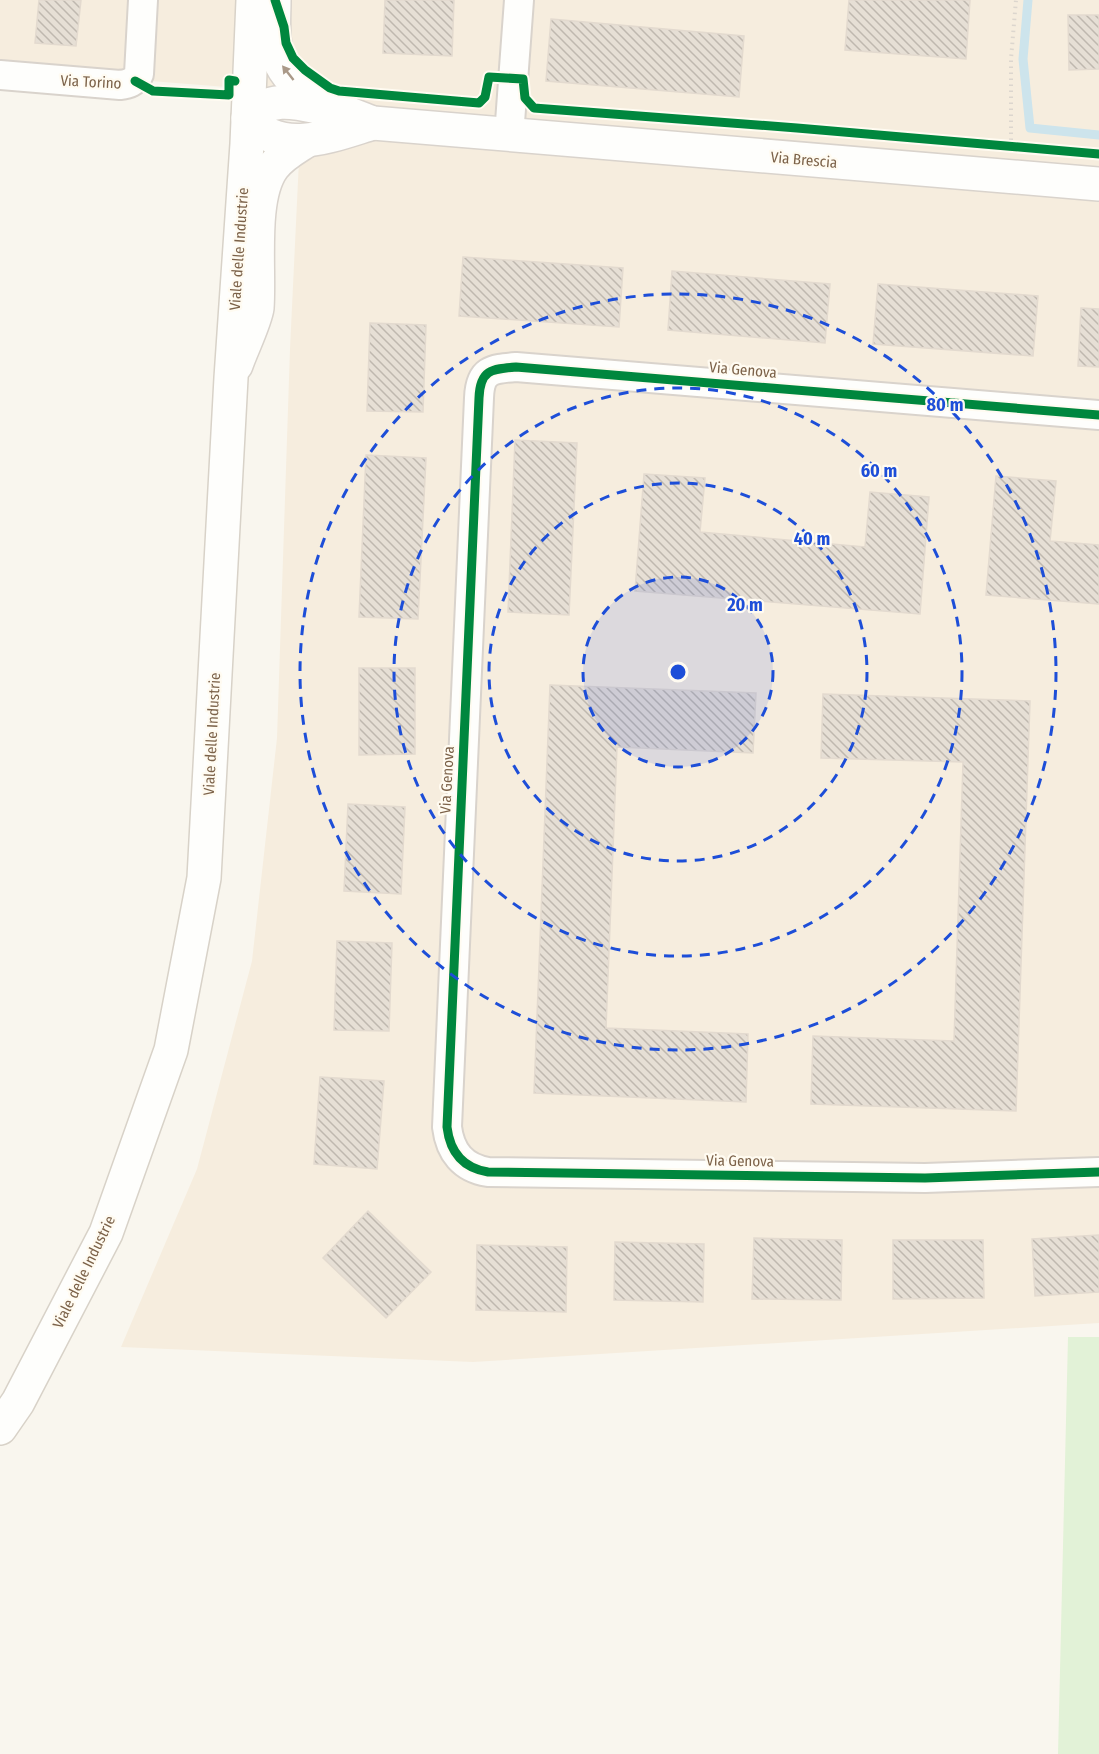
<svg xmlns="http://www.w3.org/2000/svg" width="1099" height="1754" viewBox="0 0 1099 1754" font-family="'Fira Sans Condensed',sans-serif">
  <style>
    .residential { fill: #f6edde }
    .grass { fill: #e2f2d7 }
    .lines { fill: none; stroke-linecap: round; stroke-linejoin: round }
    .stream { stroke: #cde4ec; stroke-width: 9 }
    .building { fill: url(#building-back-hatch); stroke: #e3dacf; stroke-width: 1.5 }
    .minor-casing { stroke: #d9d3cc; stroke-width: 32 }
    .tertiary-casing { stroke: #d9d3cc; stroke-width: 36 }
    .secondary-casing { stroke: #d8d2c8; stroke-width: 36 }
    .path { stroke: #dcd6ce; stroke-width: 4; stroke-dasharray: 1.5 4.5; stroke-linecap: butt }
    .minor { stroke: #fefefc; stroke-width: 28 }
    .tertiary { stroke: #fefefc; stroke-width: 33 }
    .secondary { stroke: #fefefc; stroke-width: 33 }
    .cycleway-casing { stroke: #fffbf1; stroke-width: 13 }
    .cycleway { stroke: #00873e; stroke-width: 9 }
    .oneway { fill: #a98 }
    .ring { fill: none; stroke: #1d4ed8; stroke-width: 3; stroke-dasharray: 10 8 }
    .labels { text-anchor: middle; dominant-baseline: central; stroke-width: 4.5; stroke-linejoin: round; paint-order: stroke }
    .street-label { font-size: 15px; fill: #7c6249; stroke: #fffbf1 }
    .centre { fill: #1d4ed8; stroke: #fffbf1; stroke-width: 3 }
    .ring-label { font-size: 18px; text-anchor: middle; font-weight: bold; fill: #1d4ed8; stroke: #fffbf1; stroke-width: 4.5; stroke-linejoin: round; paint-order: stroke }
  </style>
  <defs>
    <pattern id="building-back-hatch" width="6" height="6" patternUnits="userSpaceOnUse" patternTransform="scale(1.5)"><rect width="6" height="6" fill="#e6dfd5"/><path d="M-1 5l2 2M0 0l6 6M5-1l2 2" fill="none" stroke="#bfb8af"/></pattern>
  </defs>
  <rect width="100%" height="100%" fill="#f9f6ee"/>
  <path class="residential" d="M0,0H1099V1323L473,1362L121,1347L197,1169L252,961L277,738L290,349L302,97L226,87L0,69Z"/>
  <path class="grass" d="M1068,1337H1099V1754H1058Z"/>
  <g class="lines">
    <path class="stream" d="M1028,0L1023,59L1030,128L1099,135"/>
  </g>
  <g class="building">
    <path d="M39,0H81L76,46L35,43Z"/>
    <path d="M385,0H454L452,56L383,53Z"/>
    <path d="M849,0H970L966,59L845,50Z"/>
    <path d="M1068,15H1099V69L1069,70Z"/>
    <path d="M551,19L744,36L739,97L546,81Z"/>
    <path d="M463,257L623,268L619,327L459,316Z"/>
    <path d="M672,271L830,284L825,343L668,330Z"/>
    <path d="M878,284L1038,296L1033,356L873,344Z"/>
    <path d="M1081,308L1099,309V367L1078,366Z"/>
    <path d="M370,323L426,325L423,412L367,411Z"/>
    <path d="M515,440L577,443L569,615L508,612Z"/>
    <path d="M366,455L426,458L418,619L359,617Z"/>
    <path d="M644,474L705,478L700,532L865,547L870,492L929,497L920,614L635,591Z"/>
    <path d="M996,476L1056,481L1050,541L1099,545V604L986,595Z"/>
    <path d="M359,668H415V754L359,755Z"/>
    <path d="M550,685L756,693L753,753L617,747L606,1028L748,1034L746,1102L534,1093Z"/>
    <path d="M823,694L1030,701L1016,1111L811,1104L813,1036L954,1041L963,762L821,758Z"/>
    <path d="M348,804L405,807L401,894L344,891Z"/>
    <path d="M337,941L392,943L389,1031L334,1030Z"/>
    <path d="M320,1077L384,1081L377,1169L314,1164Z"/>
    <path d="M368,1211L431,1272L386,1318L323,1258Z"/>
    <path d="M1099,1235V1292L1035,1296L1032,1239Z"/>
    <path d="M754,1238L842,1240L841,1300L752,1299Z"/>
    <path d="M893,1240H983L984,1298L893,1299Z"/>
    <path d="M615,1242L704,1244L703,1302L614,1300Z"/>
    <path d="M477,1245L567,1247L566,1312L476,1310Z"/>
  </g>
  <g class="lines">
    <defs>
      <g id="minor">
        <path d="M0,75L120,85C129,84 134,82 139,74L143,0"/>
        <path d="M509,136L519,0"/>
        <path d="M1099,415L516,367C491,369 480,370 479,398L447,1127C450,1152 463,1168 488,1172L925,1178L1099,1172"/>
      </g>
      <g id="tertiary">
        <path d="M274,0C274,17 272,35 276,51C288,94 337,109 373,123L1099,184"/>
        <path d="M327,109C297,103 272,94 248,118C280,158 333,135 373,123"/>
        <path d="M236,365C241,350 255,322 257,308C260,269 250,198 273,167C282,155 294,149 306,141"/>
      </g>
      <path id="secondary" d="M0,1428L18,1402L106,1233L171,1050L204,878L231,378L247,144L253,0"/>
    </defs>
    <use href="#minor" class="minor-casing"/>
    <use href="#tertiary" class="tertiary-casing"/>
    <use href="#secondary" class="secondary-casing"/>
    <path class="path" d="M1011,146V59L1016,0"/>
    <use href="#minor" class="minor"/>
    <use href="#tertiary" class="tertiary"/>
    <use href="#secondary" class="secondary"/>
    <defs>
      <g id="cycleway">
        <path d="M275,0L284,27L286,43L293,58L305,70L330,88L339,91L479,103L485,97L489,77L523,79L525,98L534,108L797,128L1099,154"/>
        <path d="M135,81L153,91L229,95V80L235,81"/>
        <path d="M1099,415L516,367C491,369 480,370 479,398L447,1127C450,1152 463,1168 488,1172L925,1178L1099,1172"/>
      </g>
    </defs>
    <use href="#cycleway" class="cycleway-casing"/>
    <use href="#cycleway" class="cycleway"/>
  </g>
  <defs><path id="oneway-solid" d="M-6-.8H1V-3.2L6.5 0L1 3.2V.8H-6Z" transform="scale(1.5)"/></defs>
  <use class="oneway" href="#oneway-solid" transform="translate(288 73) rotate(-128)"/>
  <circle cx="678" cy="672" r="95" fill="#1d4ed8" fill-opacity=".12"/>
  <g class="ring">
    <circle cx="678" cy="672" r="95"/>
    <circle cx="678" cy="672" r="189"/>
    <circle cx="678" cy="672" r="284"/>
    <circle cx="678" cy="672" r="378"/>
  </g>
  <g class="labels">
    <g class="street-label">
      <text transform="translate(91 82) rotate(3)">Via Torino</text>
      <text transform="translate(804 160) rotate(5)">Via Brescia</text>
      <text transform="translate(239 249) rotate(-86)">Viale delle Industrie</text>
      <text transform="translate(743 370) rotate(5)">Via Genova</text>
      <text transform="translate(212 734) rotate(-87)">Viale delle Industrie</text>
      <text transform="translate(447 780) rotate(-87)">Via Genova</text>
      <text transform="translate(740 1161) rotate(1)">Via Genova</text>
      <text transform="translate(84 1272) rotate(-64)">Viale delle Industrie</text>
    </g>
  </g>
  <circle cx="678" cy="672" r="9" class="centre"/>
  <g class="ring-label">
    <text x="945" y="411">80 m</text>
    <text x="879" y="477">60 m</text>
    <text x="812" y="545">40 m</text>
    <text x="745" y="611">20 m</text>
  </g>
</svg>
